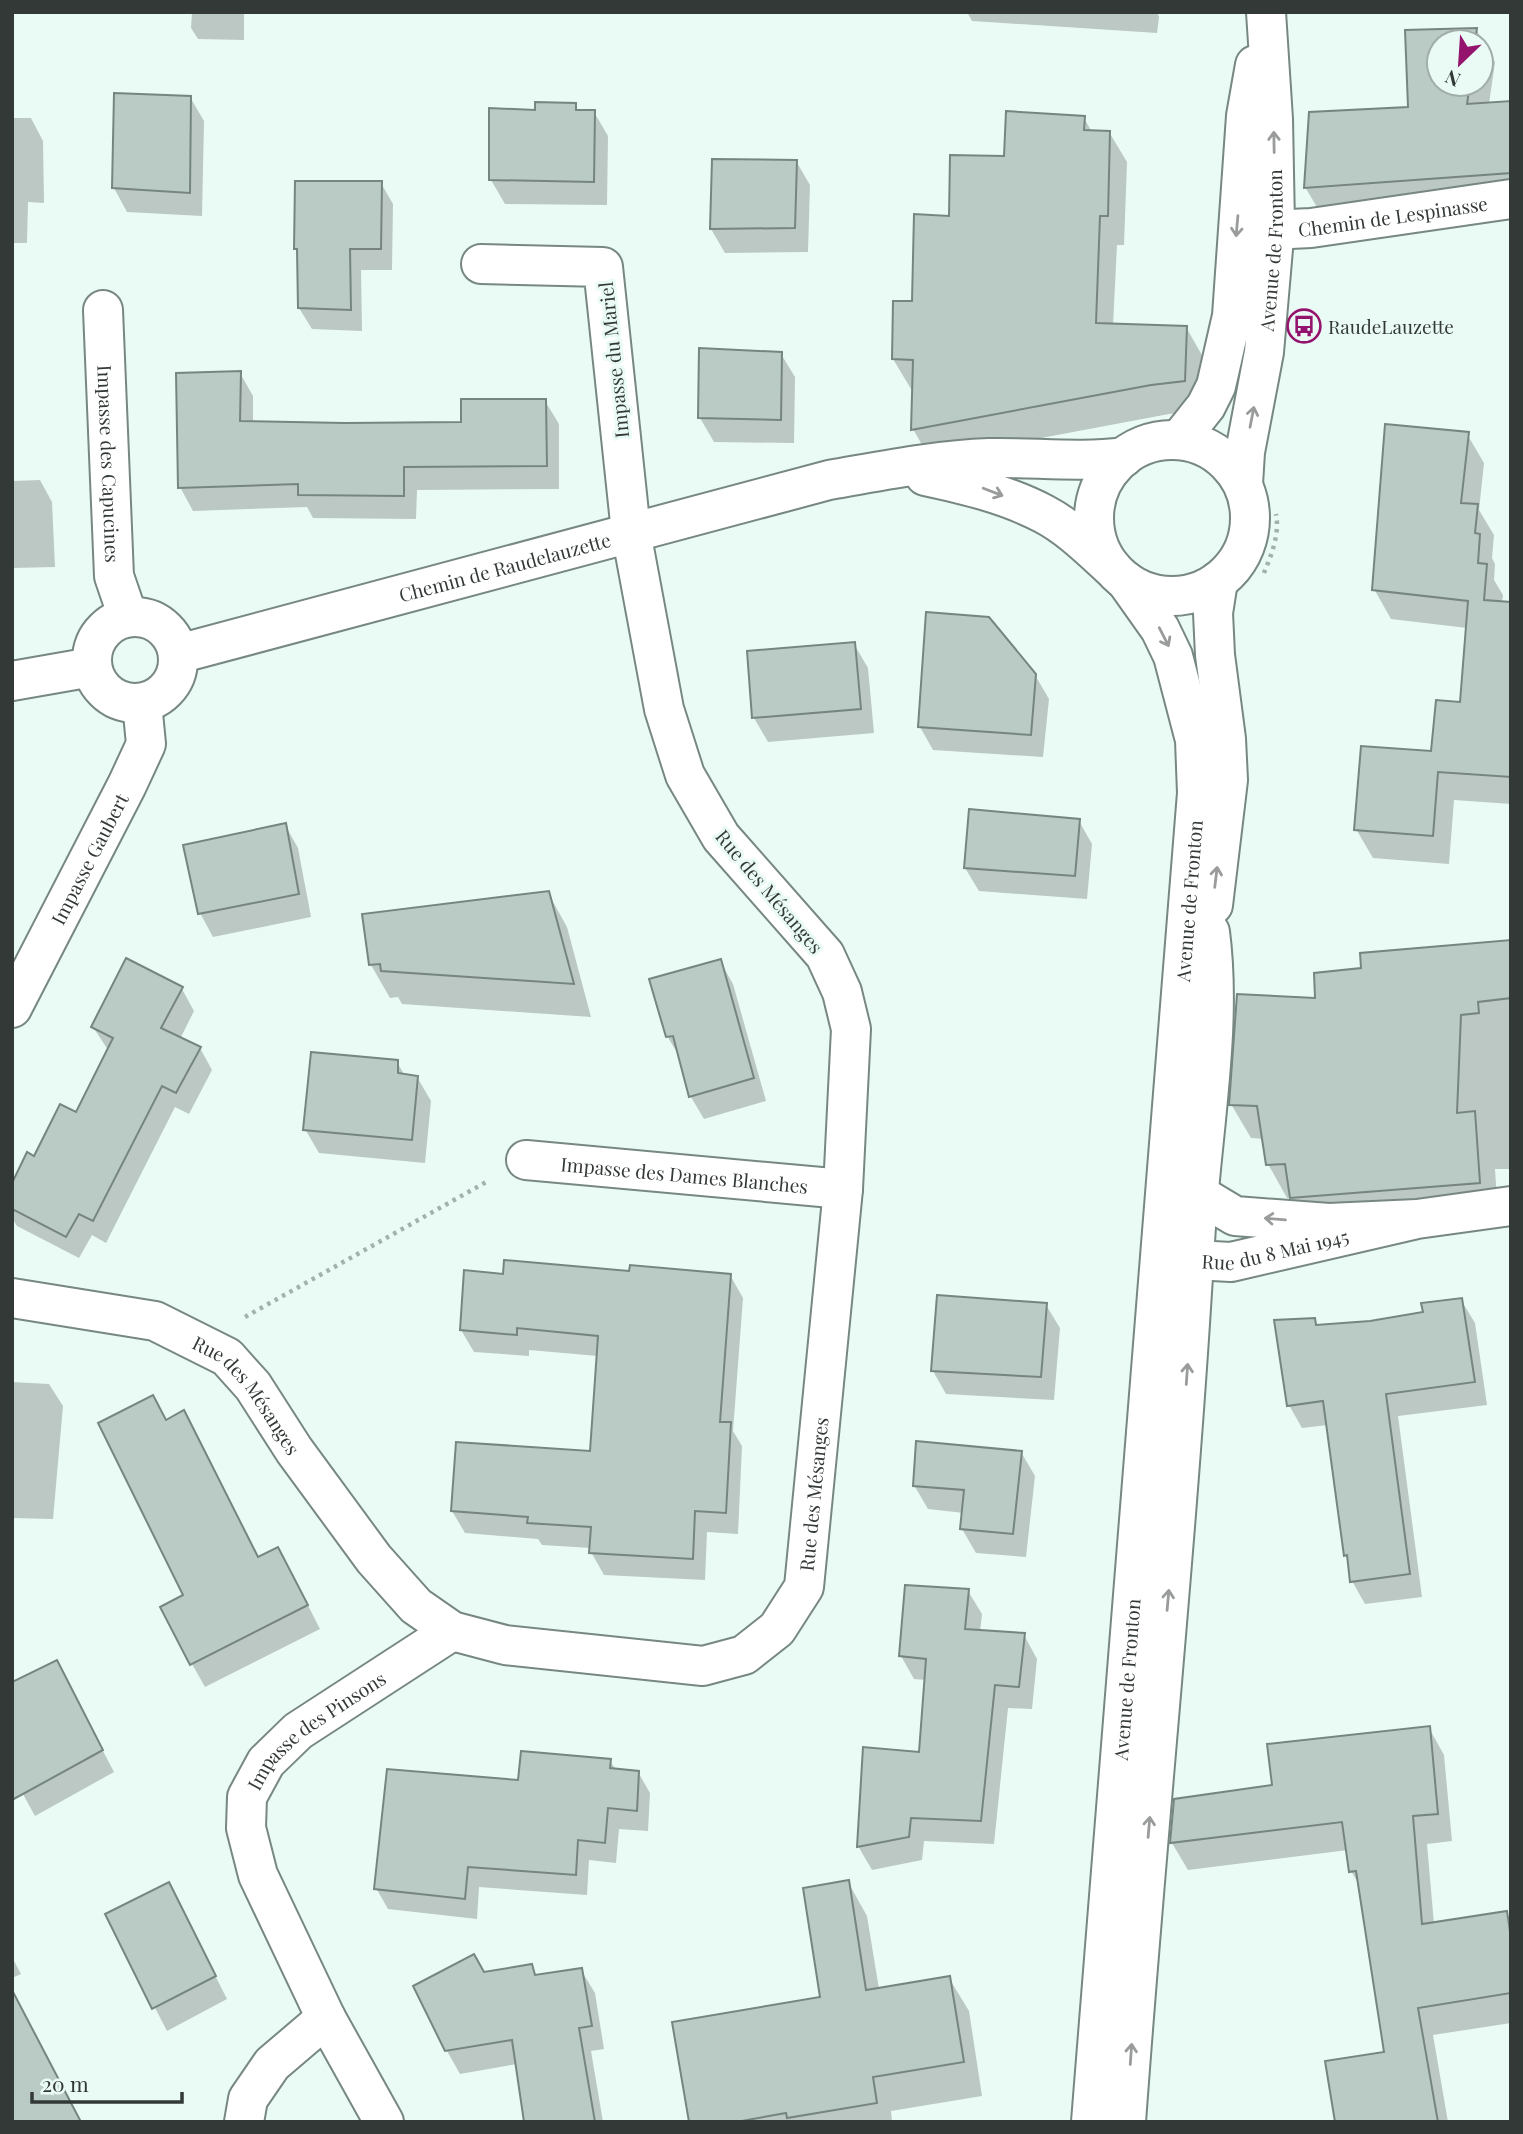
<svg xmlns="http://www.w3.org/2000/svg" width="1523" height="2134" viewBox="0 0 1523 2134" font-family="'Playfair Display',serif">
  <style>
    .shadow { fill: #0003; fill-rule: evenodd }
    .building { fill: #bacbc5; stroke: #768580; stroke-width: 2 }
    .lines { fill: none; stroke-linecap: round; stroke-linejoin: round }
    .minor-casing { stroke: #778782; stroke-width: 42 }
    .major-casing { stroke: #778782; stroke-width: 42 }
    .path { stroke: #a3b0ac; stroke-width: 4.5; stroke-dasharray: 3.5 5; stroke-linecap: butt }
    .minor { stroke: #fff; stroke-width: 38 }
    .major { stroke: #fff; stroke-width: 38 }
    .oneway { stroke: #999c9b }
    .labels { text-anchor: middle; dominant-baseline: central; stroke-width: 6; stroke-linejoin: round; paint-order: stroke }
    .street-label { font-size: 19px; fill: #333937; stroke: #eafbf6 }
    .poi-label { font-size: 19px; fill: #333937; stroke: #eafbf6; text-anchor: start }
  </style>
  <rect width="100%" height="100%" fill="#eafbf6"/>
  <g class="shadow">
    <path d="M105,12H168V14H106Z"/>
    <path d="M192,12H244V40L198,39L191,28Z"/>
    <path d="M967,12H1157L1159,17L1157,33L972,21Z"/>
    <path d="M1476,29L1495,62L1489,104L1511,103V206L1324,219L1305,187L1410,109L1407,32ZM1439,42H1481V84H1439Z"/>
    <path d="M190,97L204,121L202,216L127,212L114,188Z"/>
    <path d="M575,105L579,112H594L608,136L607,205L505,204L491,180L537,111Z"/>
    <path d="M12,118H31L43,141L44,203L28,202L27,243H12Z"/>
    <path d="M1084,118L1092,132H1109L1127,162L1124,245H1117L1113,326L1186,327L1203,357L1201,411L1169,414L930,459L913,429L914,389H911L893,359L914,303L950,217L1006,158Z"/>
    <path d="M796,161L810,185L808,252L725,253L711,229Z"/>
    <path d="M381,183L393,204L392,270H361L362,331L312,329L299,308V255L296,249Z"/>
    <path d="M781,354L795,377L794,443L714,442L700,418Z"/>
    <path d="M240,373L253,396V423H463L545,401L559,424V489L417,490L416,519L313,518L307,507L193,511L180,487Z"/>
    <path d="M1467,434L1484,463L1479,510L1494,535L1492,558L1495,564L1494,580L1503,595L1502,603L1511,604V804L1454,800L1449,864L1373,858L1356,829L1432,753L1461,704L1467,628L1391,619L1374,589Z"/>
    <path d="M40,480L52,502L55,567L12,568V481Z"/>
    <path d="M854,644L868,668L874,733L768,742L754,718L749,653Z"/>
    <path d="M1035,675L1049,699L1043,757L933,750L920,727Z"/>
    <path d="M1079,821L1092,844L1087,899L979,891L965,868Z"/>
    <path d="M285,825L298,848L311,917L213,937L200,913Z"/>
    <path d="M548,893L567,927L591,1017L402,1004L398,997L390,998L371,965Z"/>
    <path d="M1511,942V1169H1495L1498,1216L1311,1231L1291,1198H1287L1268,1164L1264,1139L1251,1138L1231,1104L1316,1000L1363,970Z"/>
    <path d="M720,961L733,984L766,1101L704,1119L691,1097L681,1059L667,1036Z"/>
    <path d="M182,989L194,1011L180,1039L200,1048L212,1070L189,1114L175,1107L106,1243L92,1235L79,1258L17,1226L12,1218V1187L35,1158L77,1115L108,1050L93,1027Z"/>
    <path d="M397,1062L405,1076L417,1077L431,1101L425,1163L319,1153L305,1129Z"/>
    <path d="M631,1272L730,1275L743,1298L733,1431L742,1446L738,1534L707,1532L705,1580L604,1575L591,1552V1548L542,1545L538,1539L465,1533L452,1511L592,1453L598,1356L529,1350V1356L474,1352L461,1330L504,1275Z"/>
    <path d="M1461,1300L1475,1323L1487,1405L1398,1416L1422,1597L1365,1604L1352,1581L1350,1562L1345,1555L1328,1425L1302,1428L1289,1405L1314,1320L1318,1326L1371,1323L1425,1313Z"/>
    <path d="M1046,1305L1060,1328L1054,1400L946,1394L933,1371Z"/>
    <path d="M12,1382L49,1384L63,1406L53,1519L12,1518Z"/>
    <path d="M167,1421L258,1559L291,1572L320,1629L205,1687L192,1664Z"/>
    <path d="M1021,1452L1035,1476L1026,1557L976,1553L962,1529L964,1513L928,1509L914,1485Z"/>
    <path d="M968,1591L982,1614L980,1632L1024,1635L1037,1659L1032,1709L1008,1708L994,1844L924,1841L922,1860L872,1870L858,1846L920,1753L926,1680L914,1679L901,1656Z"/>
    <path d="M68,1684L114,1772L35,1816L12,1774Z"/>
    <path d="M1429,1728L1444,1755L1452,1841L1427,1844L1434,1924L1506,1913L1511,1922V2023L1433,2035L1448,2122H1337L1386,2054L1360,1886L1351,1871L1348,1850L1188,1870L1172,1843L1176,1801L1274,1786Z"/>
    <path d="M610,1761L616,1770L638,1772L650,1793L648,1831L619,1829L616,1863L589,1860L587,1895L479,1887L477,1919L388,1909L376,1888Z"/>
    <path d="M848,1882L867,1916L879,1989L949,1978L969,2011L982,2096L891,2111L892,2122H691L822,1999Z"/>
    <path d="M181,1908L227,1999L167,2031L107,1915Z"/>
    <path d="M12,1957L21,1974L12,1978Z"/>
    <path d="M531,1966L537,1977L581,1970L595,1993L604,2049L591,2051L603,2122H525L517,2064L460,2074L447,2051L483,1974Z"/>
  </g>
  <g class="building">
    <path d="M1477,28L1475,42H1439V84H1470L1467,104L1511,101V173L1304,188L1309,112L1408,107L1405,30Z"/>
    <path d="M114,93L191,96L190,193L112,188Z"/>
    <path d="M535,102L576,103V110H595L594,182L489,180V108L535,110Z"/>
    <path d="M1006,111L1085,116L1084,130L1110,131L1108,216H1100L1096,323L1187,326L1185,381L1151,385L911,430L913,360L892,359L893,301H912L914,214L949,216L950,155L1004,156Z"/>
    <path d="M712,159L797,160L795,228L710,229Z"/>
    <path d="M295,181H382L381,249H350L351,310L298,308L297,249H294Z"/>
    <path d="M699,348L782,352L781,420L698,418Z"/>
    <path d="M241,371L240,421L345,423L461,422V399H546L547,466L404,467V496L298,495V484L178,488L176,373Z"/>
    <path d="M1385,424L1469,432L1461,503L1478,504L1475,533L1480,534L1478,563L1487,564L1484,600L1511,602V777L1438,772L1433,836L1354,830L1361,746L1431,751L1436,700L1460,702L1468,601L1372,590Z"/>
    <path d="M926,612L989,617L1036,674L1031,735L918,727Z"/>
    <path d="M855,642L861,709L752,718L747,651Z"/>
    <path d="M969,809L1080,819L1075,876L964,868Z"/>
    <path d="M286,823L299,894L198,914L183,845Z"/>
    <path d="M549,891L574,984L381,971L380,964L369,965L362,914Z"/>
    <path d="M1511,940V998L1478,1002L1479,1013L1461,1015L1457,1113L1475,1111L1480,1183L1290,1198L1285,1164L1266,1165L1257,1106L1229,1105L1237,994L1315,998L1314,973L1361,968L1360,953Z"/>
    <path d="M126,958L183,987L161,1028L201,1047L176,1093L162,1086L93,1221L79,1214L66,1237L12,1209V1183L27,1152L34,1156L60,1104L76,1112L113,1038L91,1027Z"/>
    <path d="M721,959L754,1078L689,1097L673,1036L666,1037L649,979Z"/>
    <path d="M311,1052L398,1060V1073L418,1076L412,1140L303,1130Z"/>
    <path d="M504,1260L629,1271L630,1265L731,1274L720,1422H731L726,1513L695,1511L693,1559L589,1553L591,1527L527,1523L528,1517L451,1511L456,1442L590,1451L598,1336L517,1328V1335L460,1330L464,1270L503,1274Z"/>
    <path d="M937,1295L1047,1303L1041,1377L931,1371Z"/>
    <path d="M1462,1298L1475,1382L1386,1394L1410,1574L1350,1582L1347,1555L1344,1556L1323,1401L1287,1406L1274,1320L1315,1318L1316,1325L1370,1321L1423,1312L1421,1303Z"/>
    <path d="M153,1395L166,1420L184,1410L258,1557L278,1547L308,1605L190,1665L160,1607L183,1595L98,1423Z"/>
    <path d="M916,1441L1022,1451L1013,1534L960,1529L964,1490L913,1486Z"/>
    <path d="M905,1585L969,1589L965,1629L1025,1633L1019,1687L995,1685L981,1821L911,1818L909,1837L857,1847L863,1747L919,1752L926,1659L899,1656Z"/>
    <path d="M57,1660L103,1750L12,1800V1682Z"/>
    <path d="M1430,1726L1438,1814L1413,1816L1422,1924L1507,1911L1511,1938V1993L1418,2008L1438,2122H1335L1325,2061L1384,2052L1356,1871L1349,1872L1342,1822L1170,1843L1174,1799L1272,1785L1267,1744Z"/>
    <path d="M521,1751L611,1759L610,1768L639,1771L637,1811L608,1808L605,1843L578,1840L576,1875L468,1867L465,1899L374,1889L387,1769L518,1780Z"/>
    <path d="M849,1880L866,1990L950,1976L964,2062L873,2077L877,2103L787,2118L786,2113L736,2122H689L672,2022L820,1997L803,1888Z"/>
    <path d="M169,1882L216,1976L152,2009L105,1914Z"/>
    <path d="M474,1954L484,1972L532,1964L535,1975L582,1968L592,2026L579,2028L595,2122H524L512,2040L445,2051L413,1986Z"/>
    <path d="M12,1990L81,2122H12Z"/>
  </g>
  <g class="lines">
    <defs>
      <g id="minor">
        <path id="s1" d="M1275,226L1290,229L1311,228L1511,199"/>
        <path id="s2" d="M103,310L114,576L128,617"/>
        <path d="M925,476C966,485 1006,494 1044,514C1069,527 1091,549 1112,568"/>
        <circle cx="135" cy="660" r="43"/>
        <path id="s3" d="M178,654L829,480C882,471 935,460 989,458C1034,457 1079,463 1124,457"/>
        <path d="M12,681L92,667"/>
        <path id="s4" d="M12,1008L127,785L146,744L142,703"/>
        <path id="s5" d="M526,1160L843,1189"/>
        <path id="s6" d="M1417,1219L1329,1223L1235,1216L1210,1201L1197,1198L1162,1236L1194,1260L1231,1262L1417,1219L1511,1206"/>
        <path id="s7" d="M12,1298L155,1321L227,1357L253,1386L294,1450L374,1559L416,1606L452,1631L505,1645L703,1666L744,1655L777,1629L804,1587L843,1189L851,1029L842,992L825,955L721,837L685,775L664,709L631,532L603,267L481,264"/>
        <path id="s8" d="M326,2018L258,1875L246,1828L247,1797L266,1762L298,1731L452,1631"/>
        <path d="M244,2122L248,2099L272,2064L326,2018L384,2122"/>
        <path d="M1126,2122C1147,1829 1178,1536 1195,1243C1200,1142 1223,1031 1210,932"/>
      </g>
      <g id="major">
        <path d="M1179,440L1206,406L1216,386L1232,316L1246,116L1255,65"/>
        <circle cx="1172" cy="518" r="78"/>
        <path id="s9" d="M1243,484L1245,452L1264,352L1275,226L1273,119L1266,12"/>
        <path d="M1213,905L1228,780L1226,739L1215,655L1213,613L1218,581"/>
        <path id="s10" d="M1091,2122L1197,793L1195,740L1173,656L1160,629L1126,581"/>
      </g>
    </defs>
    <use href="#minor" class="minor-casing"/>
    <use href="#major" class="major-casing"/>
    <g class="path">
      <path d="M1264,573C1271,556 1280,534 1276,514"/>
      <path d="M245,1317L488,1181"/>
    </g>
    <use href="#minor" class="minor"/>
    <use href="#major" class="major"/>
  </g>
  <defs><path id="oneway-shaft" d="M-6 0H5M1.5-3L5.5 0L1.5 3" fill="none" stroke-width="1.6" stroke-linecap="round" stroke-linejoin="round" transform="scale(1.75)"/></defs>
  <g class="oneway">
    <use href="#oneway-shaft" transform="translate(1274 142) rotate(-91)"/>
    <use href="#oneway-shaft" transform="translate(1237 226) rotate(95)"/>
    <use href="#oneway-shaft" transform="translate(1252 417) rotate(-79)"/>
    <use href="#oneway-shaft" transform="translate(993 492) rotate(21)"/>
    <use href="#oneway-shaft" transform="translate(1164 637) rotate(63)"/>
    <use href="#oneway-shaft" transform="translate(1216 877) rotate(-83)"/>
    <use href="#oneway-shaft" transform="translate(1275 1219) rotate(-175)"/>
    <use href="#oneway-shaft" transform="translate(1187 1374) rotate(-86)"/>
    <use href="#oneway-shaft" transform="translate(1168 1600) rotate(-85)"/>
    <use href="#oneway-shaft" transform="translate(1149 1827) rotate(-85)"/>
    <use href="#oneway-shaft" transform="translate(1131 2054) rotate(-86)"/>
  </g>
  <defs>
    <symbol id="bus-ring" viewBox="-11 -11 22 22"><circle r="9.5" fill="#eafbf6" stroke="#94136c" stroke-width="1.5"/><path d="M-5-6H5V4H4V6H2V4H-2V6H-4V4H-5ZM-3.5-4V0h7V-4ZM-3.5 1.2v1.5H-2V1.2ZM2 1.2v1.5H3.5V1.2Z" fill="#94136c"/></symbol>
  </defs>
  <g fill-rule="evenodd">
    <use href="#bus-ring" x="1285" y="307" width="38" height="38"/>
  </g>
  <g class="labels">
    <g class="street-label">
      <text stroke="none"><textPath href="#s1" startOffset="119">Chemin de Lespinasse</textPath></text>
      <text stroke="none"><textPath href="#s9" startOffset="236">Avenue de Fronton</textPath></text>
      <text transform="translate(613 360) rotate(-96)">Impasse du Mariel</text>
      <text stroke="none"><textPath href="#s2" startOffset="154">Impasse des Capucines</textPath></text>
      <text stroke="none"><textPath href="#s3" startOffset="338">Chemin de Raudelauzette</textPath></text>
      <text stroke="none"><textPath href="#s4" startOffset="168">Impasse Gaubert</textPath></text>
      <text transform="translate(770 891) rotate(50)">Rue des Mésanges</text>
      <text stroke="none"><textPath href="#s10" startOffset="1225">Avenue de Fronton</textPath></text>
      <text stroke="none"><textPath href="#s5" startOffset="159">Impasse des Dames Blanches</textPath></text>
      <text stroke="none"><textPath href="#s6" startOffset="399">Rue du 8 Mai 1945</textPath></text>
      <text stroke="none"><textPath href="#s7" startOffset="266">Rue des Mésanges</textPath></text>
      <text stroke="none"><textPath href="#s7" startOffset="1064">Rue des Mésanges</textPath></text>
      <text stroke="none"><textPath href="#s10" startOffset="444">Avenue de Fronton</textPath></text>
      <text stroke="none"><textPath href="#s8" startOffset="336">Impasse des Pinsons</textPath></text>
    </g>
    <g class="poi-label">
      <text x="1328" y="326">RaudeLauzette</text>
    </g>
  </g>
  <rect width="1523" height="2134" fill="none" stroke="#333937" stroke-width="28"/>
  <g transform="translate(1460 63) rotate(205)"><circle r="33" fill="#eafbf6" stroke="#a1adaa" stroke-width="2"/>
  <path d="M0-5L12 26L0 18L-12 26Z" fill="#94136c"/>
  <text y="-10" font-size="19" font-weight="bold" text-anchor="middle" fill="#333937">N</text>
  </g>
  <path d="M32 2092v10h150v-10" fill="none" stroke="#333937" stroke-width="3.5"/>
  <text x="42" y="2092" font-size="21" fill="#333937" stroke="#eafbf6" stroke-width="5" paint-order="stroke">20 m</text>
</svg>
